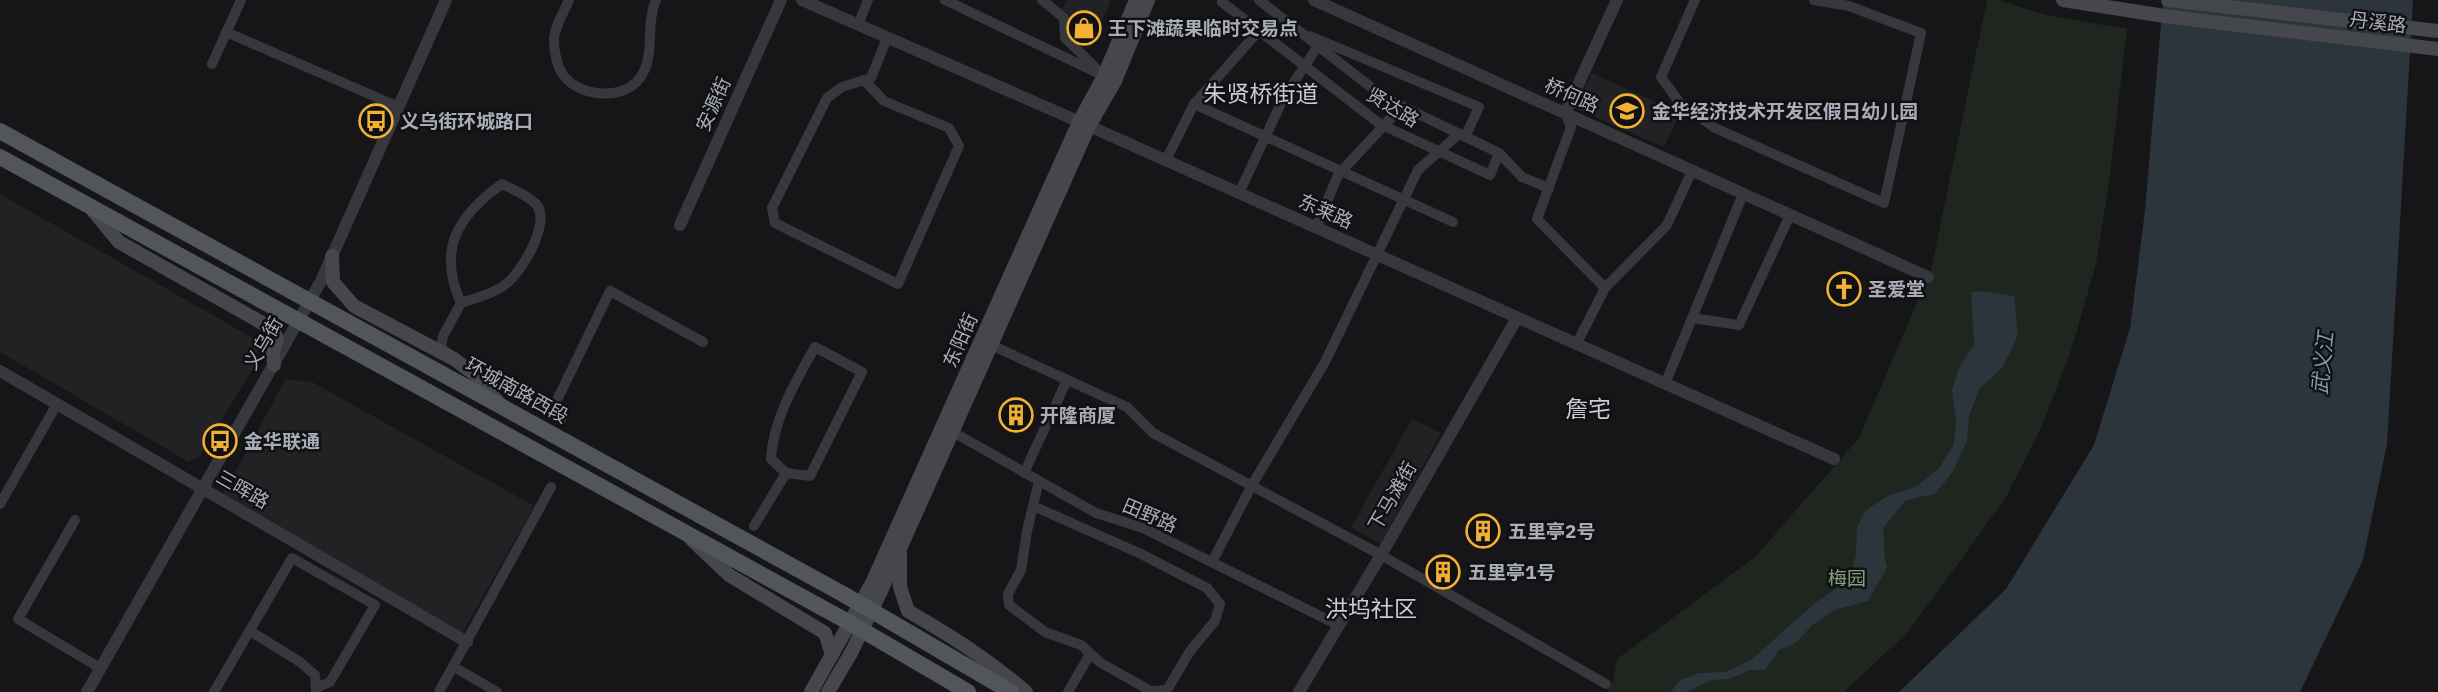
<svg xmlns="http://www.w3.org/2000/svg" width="2438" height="692" viewBox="0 0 2438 692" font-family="'IBM Plex Sans','Noto Sans SC',sans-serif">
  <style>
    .built { fill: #222225 }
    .green { fill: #1e261f }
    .water { fill: #2c353c }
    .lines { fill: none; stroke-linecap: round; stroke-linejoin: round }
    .minor { stroke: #37383d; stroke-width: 10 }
    .tertiary { stroke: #37383d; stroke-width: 12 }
    .secondary { stroke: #45474d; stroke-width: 14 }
    .primary { stroke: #53555c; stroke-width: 16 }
    .labels { text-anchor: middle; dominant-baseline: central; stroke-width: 5; stroke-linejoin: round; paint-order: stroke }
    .street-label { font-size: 19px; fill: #a8adb8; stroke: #111113 }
    .poi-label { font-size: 19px; font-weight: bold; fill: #a8adb8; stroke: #111113; text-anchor: start }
    .park-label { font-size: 19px; fill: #7fa381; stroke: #111113 }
    .water-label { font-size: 21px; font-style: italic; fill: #7f9bb3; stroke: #111113 }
    .quarter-label { font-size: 23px; fill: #c9ccd4; stroke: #111113 }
  </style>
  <rect width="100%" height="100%" fill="#161618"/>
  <g class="built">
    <path d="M1067,0H1111L1090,48L1069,36L1067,20L1062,10Z"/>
    <path d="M1592,73L1680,113L1664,147L1574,108Z"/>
    <path d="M0,194L260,342L255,365L200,456L189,462L0,352Z"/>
    <path d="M286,379L312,382L534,506L463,632L221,497Z"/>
    <path d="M1412,419L1441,433L1380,544L1351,527Z"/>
  </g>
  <path class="green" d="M1987,0H1998L2046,15L2127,29L2109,183L2096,264L2072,348L2041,428L2005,499L1908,632L1844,692H1608L1613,680L1617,659L1755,557L1859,438L1931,270Z"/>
  <g class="water">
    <path d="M2163,0H2413L2387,444L2363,560L2300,692H1899L2006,589L2094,445L2130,328L2145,211Z"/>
    <path d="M1979,291L2014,296L2018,334L2013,347L2001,369L1980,388L1969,416L1967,441L1952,473L1935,494L1906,500L1883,528C1885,544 1883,552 1887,568L1868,601L1835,610L1812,625L1796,643L1779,650L1765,670H1749L1730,679L1711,680L1687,692H1671L1679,681L1698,673L1725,672L1751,660L1815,603L1837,588L1851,572L1856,555L1857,528L1865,511L1889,495L1916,487L1939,468L1954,444L1956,420L1952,390L1959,368L1974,344L1971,293Z"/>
  </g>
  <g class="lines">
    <g class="minor">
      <path d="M569,0C564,12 554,27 554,40C554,52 557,67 564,76C580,97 623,101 640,78C656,56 645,24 656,0"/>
      <path d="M945,0L1104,76"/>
      <path d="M1042,0L1064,18L1065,38L1096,68"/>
      <path d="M1223,0L1222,2L1380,124L1490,175L1499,153L1522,177L1549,188"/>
      <path d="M1259,0L1385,98L1499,153"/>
      <path d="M1695,0L1661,77L1679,102L1715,128L1884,203L1921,33L1849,6L1814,0"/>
      <path d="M858,25L868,0"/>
      <path d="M226,32L399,107"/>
      <path d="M1310,36L1479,107L1465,137"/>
      <path d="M212,64L241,0"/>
      <path d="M864,80L884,101L949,128L959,146L898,284L775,223L772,208L827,98L842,87L871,78L887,38"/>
      <path d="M1194,104L1453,222"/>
      <path d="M1565,113L1571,127L1537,219L1605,288"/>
      <path d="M1166,160L1194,104L1258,32"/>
      <path d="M1239,193L1284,97L1318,46"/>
      <path d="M1316,228L1338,175L1402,106"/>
      <path d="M1692,318L1739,325L1790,215"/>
      <path d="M991,345L1127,407L1153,433L1381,555L1606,684"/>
      <path d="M1576,345L1605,288L1667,225L1692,171"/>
      <path d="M447,353L441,347L443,336L461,303C475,298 494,294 506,284C522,272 553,220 535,203C527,195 512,189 502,184C457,216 437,250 461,303"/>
      <path d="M1665,384L1743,194"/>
      <path d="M561,420L557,400L610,291L703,342"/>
      <path d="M953,432L1096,513L1143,528L1338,625"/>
      <path d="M1024,473L1067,380"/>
      <path d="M0,504L57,404"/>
      <path d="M1033,506L1141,554L1207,588L1220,604L1215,621L1190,651L1167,690L1151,691L1101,663L1081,645L1045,632L1009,605L1008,594L1021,570L1027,531L1039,481"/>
      <path d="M75,520L18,619L100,668"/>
      <path d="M754,526L786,473L810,476L862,372L815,347C796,381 773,419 771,459L786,473"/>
      <path d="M1212,562L1252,485L1325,362L1418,170L1459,134"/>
      <path d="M250,631L300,662L315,675L316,691"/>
      <path d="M454,667L497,692"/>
      <path d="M214,692L292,558L375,605L330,682L316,688"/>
      <path d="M439,692L551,487"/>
      <path d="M1068,692L1090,654"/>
    </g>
    <g class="tertiary">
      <path d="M802,0L1089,126L1834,459"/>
      <path d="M1314,0L1928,277"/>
      <path d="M1565,113L1617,0"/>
      <path d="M680,225L781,0"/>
      <path d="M0,371L467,642"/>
      <path d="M87,692L321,281L446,0"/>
      <path d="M1299,692L1381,555L1517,318"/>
    </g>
    <g class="secondary">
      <path d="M2063,0L2171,17L2438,49"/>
      <path d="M2168,0L2438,31"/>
      <path d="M90,207L119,242L271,328L277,338L273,353L274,365"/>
      <path d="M332,256L333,282L354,306L454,359L474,374L500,404"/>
      <path d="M691,539L729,575L825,633L832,655"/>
      <path d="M900,554V587L908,611C951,636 988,659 1026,692"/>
      <path d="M811,692L872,583L1079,122L1104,76L1136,0"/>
      <path d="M828,692L851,653L882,589L1089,126L1115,81L1148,0"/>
    </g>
    <g class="primary">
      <path d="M0,131L843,594L1011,692"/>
      <path d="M0,157L850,623L968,692"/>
    </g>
  </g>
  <defs>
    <symbol id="shop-ring" viewBox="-11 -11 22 22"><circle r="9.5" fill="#111113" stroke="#f2b134" stroke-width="1.5"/><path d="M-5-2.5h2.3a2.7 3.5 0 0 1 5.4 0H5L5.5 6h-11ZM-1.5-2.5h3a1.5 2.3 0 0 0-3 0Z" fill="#f2b134"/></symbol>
    <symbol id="school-ring" viewBox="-11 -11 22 22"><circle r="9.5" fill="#111113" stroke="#f2b134" stroke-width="1.5"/><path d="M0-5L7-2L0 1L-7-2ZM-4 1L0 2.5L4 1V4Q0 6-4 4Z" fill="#f2b134"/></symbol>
    <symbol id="bus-ring" viewBox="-11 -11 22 22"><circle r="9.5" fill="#111113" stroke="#f2b134" stroke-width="1.5"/><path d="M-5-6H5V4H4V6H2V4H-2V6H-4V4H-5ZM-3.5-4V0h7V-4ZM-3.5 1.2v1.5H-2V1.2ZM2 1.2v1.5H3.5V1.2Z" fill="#f2b134"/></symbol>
    <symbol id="church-ring" viewBox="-11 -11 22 22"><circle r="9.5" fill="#111113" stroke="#f2b134" stroke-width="1.5"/><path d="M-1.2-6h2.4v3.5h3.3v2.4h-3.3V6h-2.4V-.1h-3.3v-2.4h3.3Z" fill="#f2b134"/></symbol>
    <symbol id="building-ring" viewBox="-11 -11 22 22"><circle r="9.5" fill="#111113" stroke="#f2b134" stroke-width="1.5"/><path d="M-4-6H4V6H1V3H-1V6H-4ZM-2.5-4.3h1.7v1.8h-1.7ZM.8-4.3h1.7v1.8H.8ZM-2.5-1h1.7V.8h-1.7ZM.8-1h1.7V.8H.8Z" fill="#f2b134"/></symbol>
  </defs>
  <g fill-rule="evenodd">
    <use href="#shop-ring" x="1065" y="9" width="38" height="38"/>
    <use href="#school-ring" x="1608" y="92" width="38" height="38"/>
    <use href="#bus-ring" x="357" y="102" width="38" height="38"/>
    <use href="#church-ring" x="1825" y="270" width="38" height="38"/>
    <use href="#building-ring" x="997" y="396" width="38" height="38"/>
    <use href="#bus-ring" x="201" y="422" width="38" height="38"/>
    <use href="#building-ring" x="1464" y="512" width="38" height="38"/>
    <use href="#building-ring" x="1424" y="553" width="38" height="38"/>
  </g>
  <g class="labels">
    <g class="street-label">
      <text transform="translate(2378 22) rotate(7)">丹溪路</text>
      <text transform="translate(1572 95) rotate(24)">桥何路</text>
      <text transform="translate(713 104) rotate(-66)">安源街</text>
      <text transform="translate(1393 107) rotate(31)">贤达路</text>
      <text transform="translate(1326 211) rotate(24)">东莱路</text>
      <text transform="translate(960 340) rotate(-66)">东阳街</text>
      <text transform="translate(263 343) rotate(-60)">义乌街</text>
      <text transform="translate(517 390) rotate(29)">环城南路西段</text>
      <text transform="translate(243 489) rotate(30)">三晖路</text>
      <text transform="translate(1392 496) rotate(-60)">下马滩街</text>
      <text transform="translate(1150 515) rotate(23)">田野路</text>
    </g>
    <g class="poi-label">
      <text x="1108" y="28">王下滩蔬果临时交易点</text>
      <text x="1652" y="111">金华经济技术开发区假日幼儿园</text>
      <text x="400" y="121">义乌街环城路口</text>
      <text x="1868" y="289">圣爱堂</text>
      <text x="1040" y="415">开隆商厦</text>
      <text x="244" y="441">金华联通</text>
      <text x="1508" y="531">五里亭2号</text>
      <text x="1468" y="572">五里亭1号</text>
    </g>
    <g class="park-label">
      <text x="1847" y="578">梅园</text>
    </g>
    <g class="water-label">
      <text transform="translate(2322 363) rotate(-84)">武义江</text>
    </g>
    <g class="quarter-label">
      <text x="1261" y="93">朱贤桥街道</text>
      <text x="1588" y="408">詹宅</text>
      <text x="1371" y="608">洪坞社区</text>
    </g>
  </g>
</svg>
